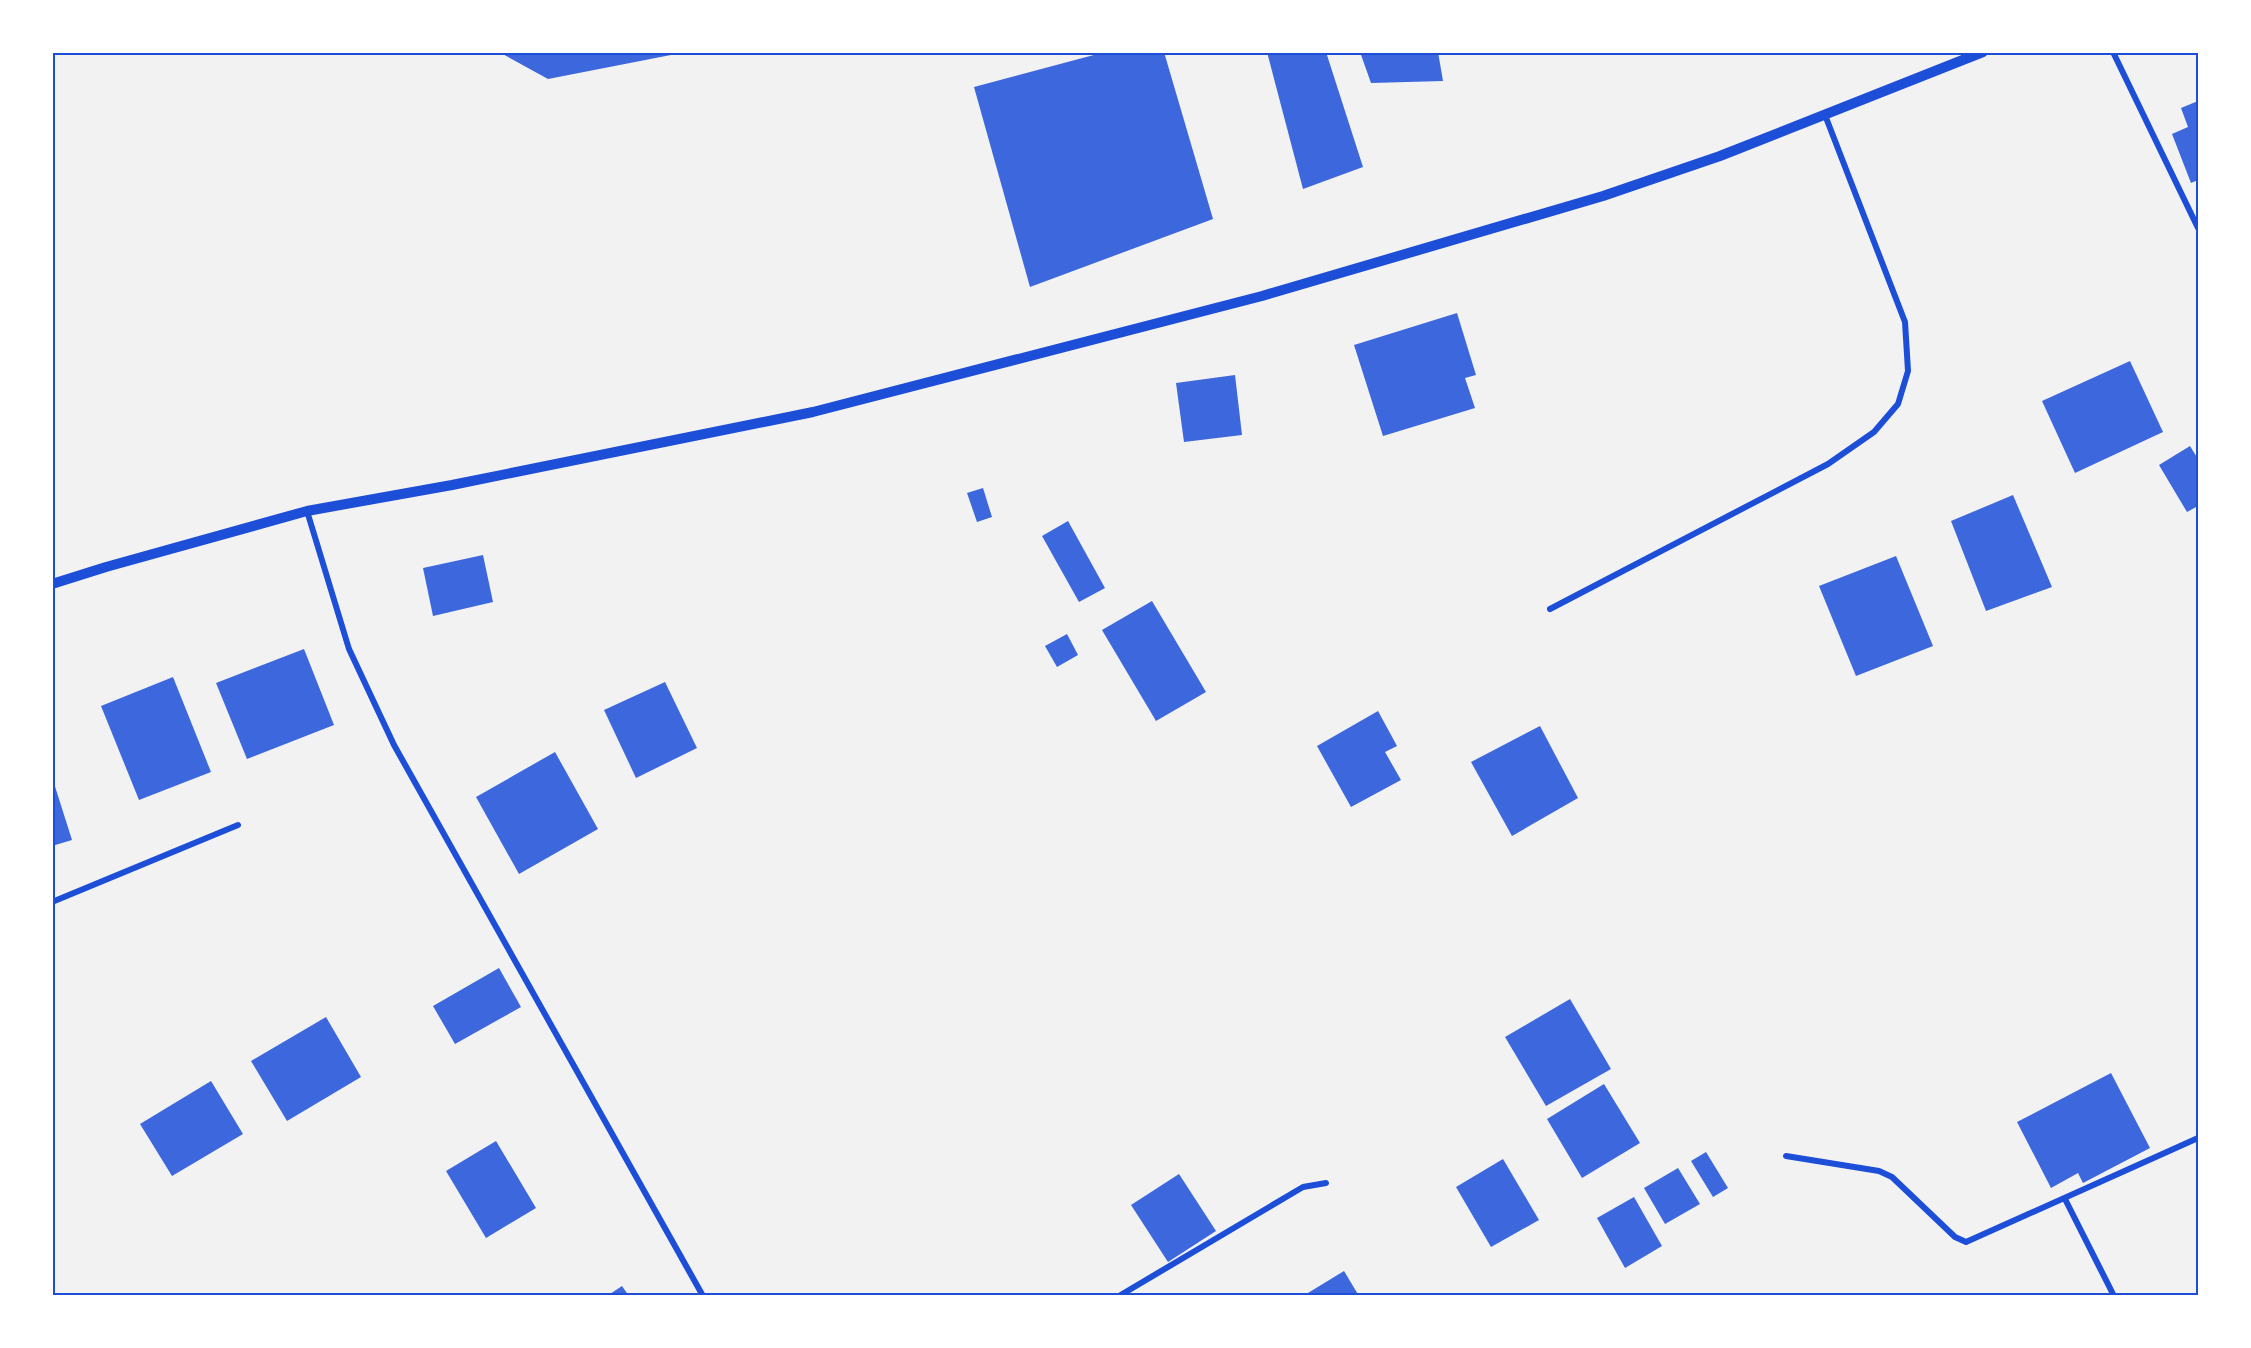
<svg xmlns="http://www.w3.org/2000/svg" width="2251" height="1348" viewBox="0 0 2251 1348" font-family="'Alegreya Sans',sans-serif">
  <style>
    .building { fill: #3d67dc }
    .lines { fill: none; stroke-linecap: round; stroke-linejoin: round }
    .minor { stroke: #1d4ed8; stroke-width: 6 }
    .tertiary { stroke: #1d4ed8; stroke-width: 10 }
    .neatline { fill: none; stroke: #1d4ed8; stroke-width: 2 }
  </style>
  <rect width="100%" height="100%" fill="#f2f2f2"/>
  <g class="building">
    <path d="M499,52H675L676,54L548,79Z"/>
    <path d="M1105,52H1164L1213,219L1030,287L974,87Z"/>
    <path d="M1267,52H1326L1363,167L1303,189Z"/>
    <path d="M1360,52H1438L1443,81L1371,83Z"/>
    <path d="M2198,101V180L2191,183L2172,134L2188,127L2181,108Z"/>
    <path d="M1457,313L1476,375L1465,378L1475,408L1383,436L1354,345Z"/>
    <path d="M2130,361L2163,432L2075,473L2042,401Z"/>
    <path d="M1235,375L1242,435L1184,442L1176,383Z"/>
    <path d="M2190,446L2198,459V506L2187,512L2159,465Z"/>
    <path d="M983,488L992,517L977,522L967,493Z"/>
    <path d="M2013,495L2052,587L1986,611L1951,521Z"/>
    <path d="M1068,521L1105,588L1079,602L1042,536Z"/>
    <path d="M483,555L493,602L433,616L423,568Z"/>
    <path d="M1896,556L1933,646L1856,676L1819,586Z"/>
    <path d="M1152,601L1206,692L1156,721L1102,630Z"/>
    <path d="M1067,634L1078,655L1057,667L1045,646Z"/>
    <path d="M304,649L334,725L247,759L216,683Z"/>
    <path d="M173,677L211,772L139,800L101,706Z"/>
    <path d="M665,682L697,748L636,778L604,710Z"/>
    <path d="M1378,711L1397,746L1385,752L1401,780L1351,807L1317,746Z"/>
    <path d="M1540,726L1578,798L1512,836L1471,762Z"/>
    <path d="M555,752L598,829L519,874L476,797Z"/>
    <path d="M52,777L72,840L52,846Z"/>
    <path d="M499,968L521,1007L455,1044L433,1006Z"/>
    <path d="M1570,999L1611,1069L1546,1106L1505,1037Z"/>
    <path d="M326,1017L361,1077L287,1121L251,1061Z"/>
    <path d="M2111,1073L2150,1148L2083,1183L2078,1173L2051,1188L2017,1122Z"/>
    <path d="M211,1081L243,1134L172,1176L140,1124Z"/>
    <path d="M1604,1084L1640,1143L1582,1178L1547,1119Z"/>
    <path d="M496,1141L536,1208L486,1238L446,1171Z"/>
    <path d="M1706,1152L1728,1188L1713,1197L1691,1161Z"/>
    <path d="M1503,1159L1539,1220L1491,1247L1456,1187Z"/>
    <path d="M1678,1168L1700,1204L1665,1224L1644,1188Z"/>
    <path d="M1179,1174L1216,1231L1168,1262L1131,1205Z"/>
    <path d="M1634,1197L1662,1246L1625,1268L1597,1218Z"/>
    <path d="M1344,1271L1359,1296H1303Z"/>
    <path d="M622,1286L629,1296H607Z"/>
  </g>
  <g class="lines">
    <g class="minor">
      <path d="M2113,52L2198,228"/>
      <path d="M307,511L349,649L394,745L703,1296"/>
      <path d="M1550,609L1828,464L1874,432L1898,404L1908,371L1905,322L1825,115"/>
      <path d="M52,902L238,825"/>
      <path d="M1786,1156L1879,1171L1892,1177L1955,1237L1966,1242L2198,1138"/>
      <path d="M2065,1199L2114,1296"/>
      <path d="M1119,1296L1303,1187L1326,1183"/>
    </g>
    <path class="tertiary" d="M52,584L106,567L307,511L452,485L813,412L1262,296L1603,196L1720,156L1983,52"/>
  </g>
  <rect width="2251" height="1348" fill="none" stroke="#ffffff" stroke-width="108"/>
  <rect x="54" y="54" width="2143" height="1240" class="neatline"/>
</svg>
